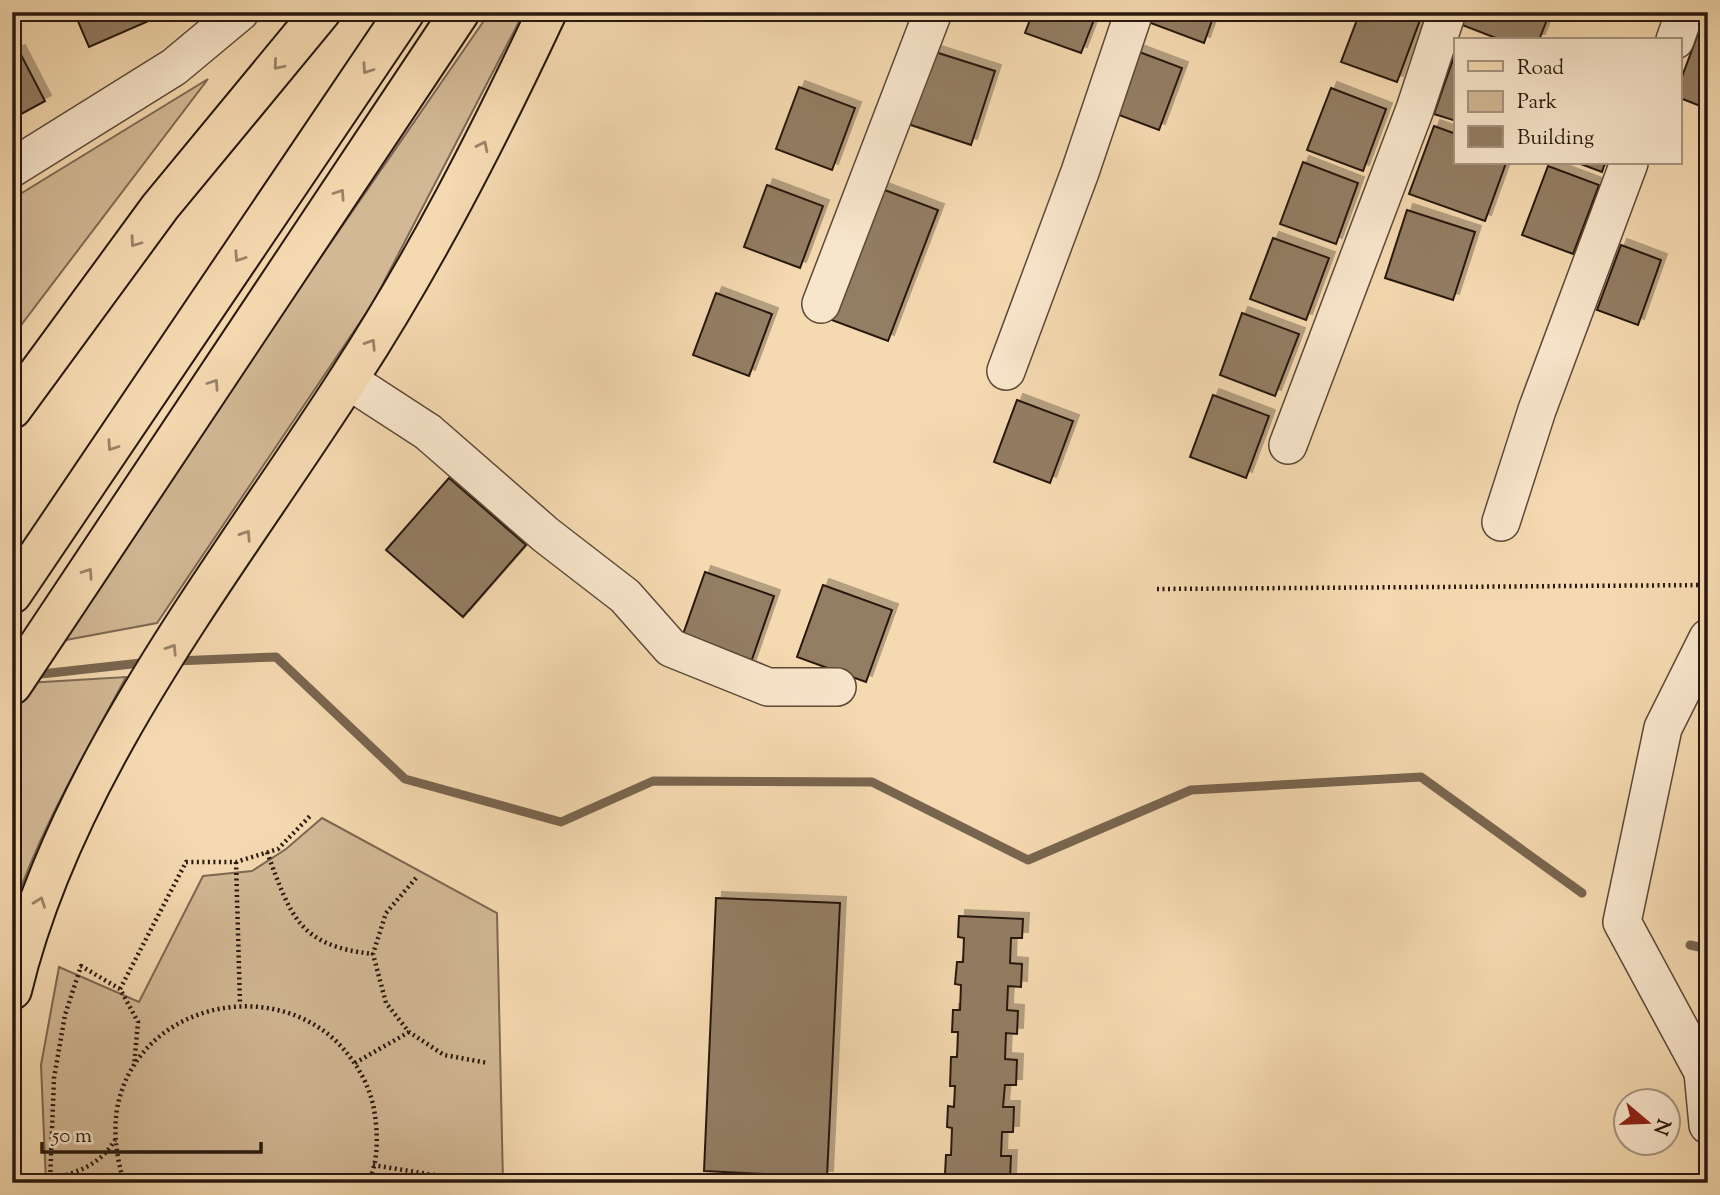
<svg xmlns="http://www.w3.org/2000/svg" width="1720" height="1195" viewBox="0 0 1720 1195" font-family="'Sorts Mill Goudy',serif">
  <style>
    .green { fill: #d2b895; stroke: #7d6852; stroke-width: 2 }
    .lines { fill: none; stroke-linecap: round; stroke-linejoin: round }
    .stream { stroke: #79654f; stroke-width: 9 }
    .building { fill: #937d63; stroke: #28190f; stroke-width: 2; filter: url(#shadow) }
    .minor-casing { stroke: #5b4937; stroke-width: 40 }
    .major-casing { stroke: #28190f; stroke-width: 42 }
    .highway-casing { stroke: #28190f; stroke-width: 42 }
    .path { stroke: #28190f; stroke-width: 4.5; stroke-dasharray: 2 3.5; stroke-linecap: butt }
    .minor { stroke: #f8e6cc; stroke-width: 37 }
    .major { stroke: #f5d9b0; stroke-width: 38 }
    .highway { stroke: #f5d9b0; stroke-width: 38 }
    .oneway { stroke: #998368 }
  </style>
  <defs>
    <filter id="shadow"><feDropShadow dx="6" dy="-6" stdDeviation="0" flood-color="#0004"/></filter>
  </defs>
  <rect width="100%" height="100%" fill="#f5d9b0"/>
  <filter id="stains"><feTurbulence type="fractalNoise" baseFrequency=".00286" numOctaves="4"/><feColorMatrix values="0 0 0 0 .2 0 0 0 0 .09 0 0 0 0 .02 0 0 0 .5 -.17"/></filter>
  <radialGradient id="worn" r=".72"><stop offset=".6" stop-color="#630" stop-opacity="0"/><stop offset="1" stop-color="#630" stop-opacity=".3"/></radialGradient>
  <g class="green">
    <path d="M490,12H524L373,303L157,623L55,642Z"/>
    <path d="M208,79L12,337V199Z"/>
    <path d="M126,677C85,754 39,830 12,913V705L26,683Z"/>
    <path d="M322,818L497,913L503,1183H46L41,1065L59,967L139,1002L203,876L252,871L286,849Z"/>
  </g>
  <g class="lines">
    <g class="stream">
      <path d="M175,661L276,657L405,779L561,822L653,781L872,782L1028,860L1191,790L1421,777L1582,893"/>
      <path d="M32,675L150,662"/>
      <path d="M1690,945L1708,949"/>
    </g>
  </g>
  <g class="building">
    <path d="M74,12H169L89,47Z"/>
    <path d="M1033,12H1097L1081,53L1025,33Z"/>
    <path d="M1152,12H1215L1204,43L1148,22Z"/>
    <path d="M1360,12H1398L1420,20L1397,82L1341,62Z"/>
    <path d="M1467,12H1550L1539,40H1501L1462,25Z"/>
    <path d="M1698,34L1708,37V109L1680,98V82Z"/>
    <path d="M1126,47L1182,68L1159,130L1103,109Z"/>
    <path d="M929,50L995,71L971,145L905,123Z"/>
    <path d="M19,51L45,101L12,119V54Z"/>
    <path d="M1456,51V121L1434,114Z"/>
    <path d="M799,87L855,108L832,170L776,149Z"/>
    <path d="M1331,88L1386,109L1363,171L1307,150Z"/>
    <path d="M1434,126L1456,134V163H1506L1485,221L1409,194Z"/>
    <path d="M1303,162L1358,183L1336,244L1280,224Z"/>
    <path d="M1578,163H1605L1602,172Z"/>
    <path d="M1548,166L1599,185L1573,254L1522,235Z"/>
    <path d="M767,185L823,206L800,268L744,247Z"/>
    <path d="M882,189L938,210L888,341L829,319Z"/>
    <path d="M1407,210L1475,232L1453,300L1385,278Z"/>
    <path d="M1273,238L1329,258L1306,320L1250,299Z"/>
    <path d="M1621,245L1661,260L1638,325L1597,310Z"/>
    <path d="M716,293L772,314L749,376L693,355Z"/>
    <path d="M1242,313L1299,334L1275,396L1220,375Z"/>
    <path d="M1213,395L1269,416L1246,478L1190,457Z"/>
    <path d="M1017,400L1073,421L1050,483L994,462Z"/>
    <path d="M449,478L526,545L463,617L386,550Z"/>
    <path d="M705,572L774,596L749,668L680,643Z"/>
    <path d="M823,585L892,610L866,682L797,657Z"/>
    <path d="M716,898L840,903L827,1177L704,1171Z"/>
    <path d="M959,916L1023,919L1022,938H1011L1010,963L1022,964L1021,987L1008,986L1007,1010L1018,1011L1017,1034L1006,1033L1005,1059L1017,1060L1016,1085H1005L1003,1107H1014L1013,1132H1002L1001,1156H1011L1010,1179H1000L999,1183H949L950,1174H945L946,1155H951L952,1128L947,1127L948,1106L954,1107L955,1086H950L951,1057H957L958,1032H952L953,1010H960L961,985L955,984L957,962H963L964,938L958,937Z"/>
  </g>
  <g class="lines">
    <defs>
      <g id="minor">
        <path d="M1675,40L1685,12"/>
        <path d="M12,168L174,67L240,12"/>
        <path d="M821,304L933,12"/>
        <path d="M1006,371L1080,172L1134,12"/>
        <path d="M348,380L428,432L546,535L625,596L671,648L768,687H837"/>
        <path d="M1288,445L1415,109L1447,12"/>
        <path d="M1501,522L1537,410L1629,163"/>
        <path d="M1708,638L1663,728L1622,922L1703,1072H1708"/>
        <path d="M1703,1072L1708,1125"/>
      </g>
      <g id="major">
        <path d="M12,594L405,12"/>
        <path d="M12,685L460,12"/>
      </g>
      <g id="highway">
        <path d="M12,409L160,207L321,12"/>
        <path d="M12,990C65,768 227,568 349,378C425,261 488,138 547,12"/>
      </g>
    </defs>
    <use href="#minor" class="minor-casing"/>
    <use href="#major" class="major-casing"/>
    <use href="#highway" class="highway-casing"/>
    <g class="path">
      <path d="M1157,589L1708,585"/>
      <path d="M267,852C291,917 299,946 373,954"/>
      <path d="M236,862L240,1004"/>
      <path d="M416,878L386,913L373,954L386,1003L409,1032L444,1055L488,1063"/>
      <path d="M120,989L186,862H236L278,849L312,814"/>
      <path d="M355,1063L409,1032"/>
      <path d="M373,1165L477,1182"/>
      <path d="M50,1179C77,1173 100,1165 115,1140"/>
      <path d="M50,1183L54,1078L65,1015L81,966L120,989L138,1022L134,1066"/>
      <path d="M124,1183C117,1158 113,1135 117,1109C135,1008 264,974 336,1041C355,1060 369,1083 374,1109C378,1133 379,1161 368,1183"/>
    </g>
    <use href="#minor" class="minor"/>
    <use href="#major" class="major"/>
    <use href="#highway" class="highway"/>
  </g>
  <defs><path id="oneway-chevron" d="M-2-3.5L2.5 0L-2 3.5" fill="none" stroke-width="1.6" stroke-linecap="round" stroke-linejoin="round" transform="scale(1.75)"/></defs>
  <g class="oneway">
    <use href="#oneway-chevron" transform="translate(278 65) rotate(130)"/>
    <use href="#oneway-chevron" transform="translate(367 69) rotate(124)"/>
    <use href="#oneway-chevron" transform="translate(483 146) rotate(-64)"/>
    <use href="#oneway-chevron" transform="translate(340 194) rotate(-56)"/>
    <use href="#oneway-chevron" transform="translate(135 242) rotate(126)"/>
    <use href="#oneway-chevron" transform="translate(239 257) rotate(124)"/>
    <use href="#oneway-chevron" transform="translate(371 344) rotate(-57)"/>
    <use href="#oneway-chevron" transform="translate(214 384) rotate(-56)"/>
    <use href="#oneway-chevron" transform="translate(112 446) rotate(124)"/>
    <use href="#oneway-chevron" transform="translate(246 535) rotate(-57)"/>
    <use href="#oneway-chevron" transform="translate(88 573) rotate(-56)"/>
    <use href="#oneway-chevron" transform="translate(172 649) rotate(-57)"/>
    <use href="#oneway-chevron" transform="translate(40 902) rotate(-70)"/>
  </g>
  <rect width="1720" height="1195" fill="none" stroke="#f5d9b0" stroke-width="42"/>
  <rect x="14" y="14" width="1692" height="1167" fill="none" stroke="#28190f" stroke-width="3.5"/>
  <rect x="21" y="21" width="1678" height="1153" fill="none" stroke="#28190f" stroke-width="2"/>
  <rect x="1454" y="38" width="228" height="126" fill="#f8e6cc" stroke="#a59480" stroke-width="2"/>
  <rect x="1468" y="61" width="35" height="10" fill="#f5d9b0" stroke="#a59480" stroke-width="2"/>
  <text x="1517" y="74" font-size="21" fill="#28190f">Road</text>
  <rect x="1468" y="91" width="35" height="21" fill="#d2b895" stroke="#a59480" stroke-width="2"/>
  <text x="1517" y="108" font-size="21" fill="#28190f">Park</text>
  <rect x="1468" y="126" width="35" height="21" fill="#937d63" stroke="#a59480" stroke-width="2"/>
  <text x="1517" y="144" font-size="21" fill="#28190f">Building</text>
  <g transform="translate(1647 1122) rotate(109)"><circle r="33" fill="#f8e6cc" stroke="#a59480" stroke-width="2"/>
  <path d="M0-5L12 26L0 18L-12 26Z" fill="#8f2418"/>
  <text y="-10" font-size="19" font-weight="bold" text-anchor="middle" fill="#28190f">N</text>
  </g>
  <path d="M42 1142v10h219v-10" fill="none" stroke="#28190f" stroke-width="3.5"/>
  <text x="52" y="1142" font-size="21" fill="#28190f" stroke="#f8e6cc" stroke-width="5" paint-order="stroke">50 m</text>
  <rect width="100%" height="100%" filter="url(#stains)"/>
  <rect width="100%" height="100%" fill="url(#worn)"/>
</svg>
